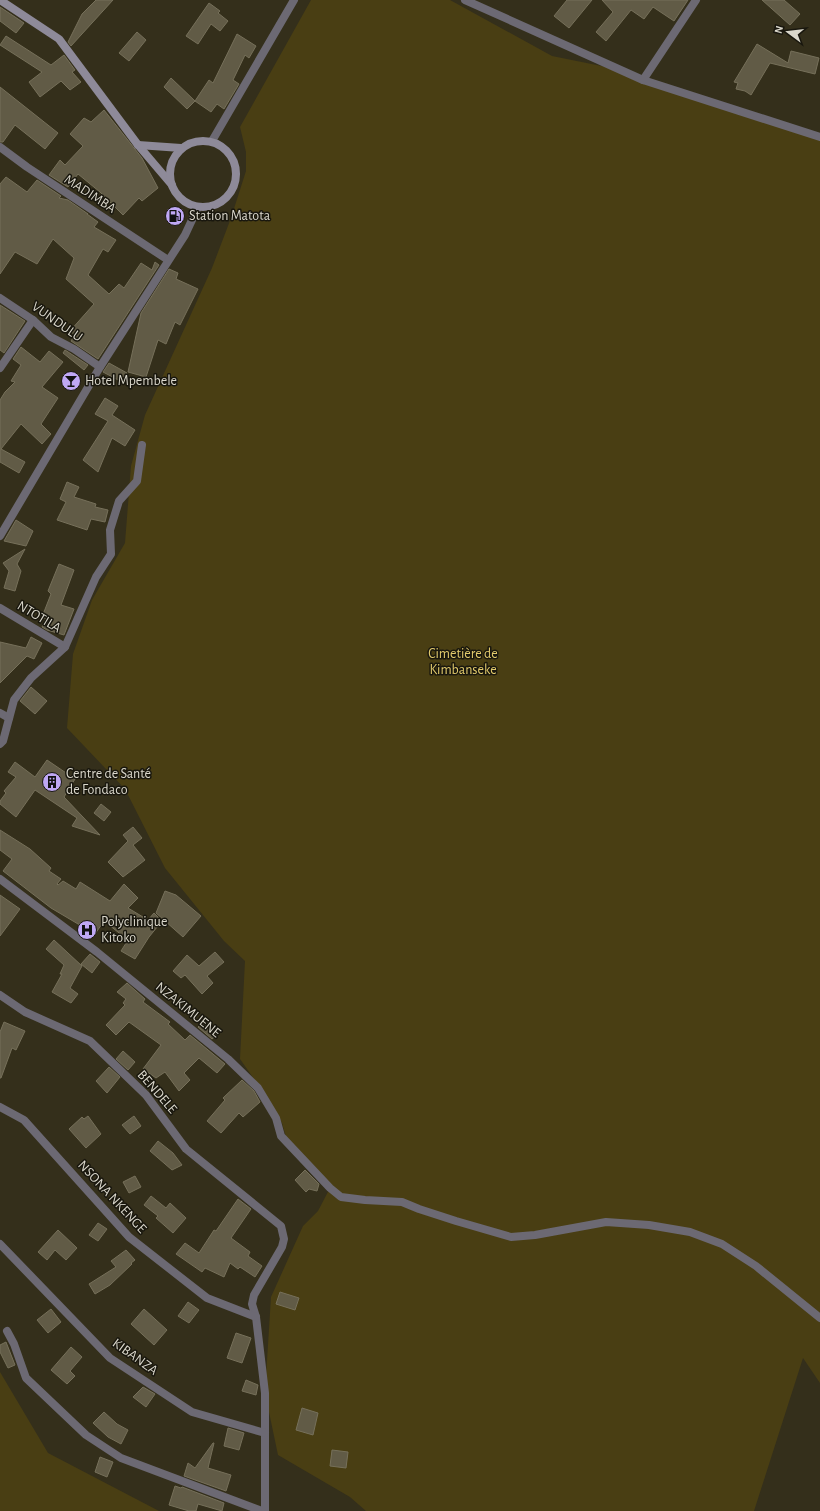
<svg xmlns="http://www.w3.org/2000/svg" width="820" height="1511" viewBox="0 0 820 1511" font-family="'Alegreya Sans',sans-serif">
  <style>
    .green { fill: #493e13 }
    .building { fill: #615b46; stroke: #76705a }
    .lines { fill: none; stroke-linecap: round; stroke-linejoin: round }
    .street { stroke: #6c6973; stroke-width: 8 }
    .secondary { stroke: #8e8a99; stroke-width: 8 }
    .labels { text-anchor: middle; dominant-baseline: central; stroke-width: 3; stroke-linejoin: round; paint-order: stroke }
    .street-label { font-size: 14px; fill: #dad7cb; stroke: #19170e }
    .poi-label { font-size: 14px; fill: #dad7cb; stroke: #19170e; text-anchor: start }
    .park-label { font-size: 14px; fill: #e2ca6c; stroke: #19170e }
  </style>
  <rect width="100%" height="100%" fill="#342f1b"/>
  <g class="green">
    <path d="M311,0H450L552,56L626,71L820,137V1383L803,1358L754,1511H366L350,1497L278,1455L265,1393L271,1297L303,1226L318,1211L330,1188L287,1140L282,1123L266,1096L240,1059L245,961L224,941L165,868L125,789L67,728L73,654L92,600L125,543L131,466L145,415L212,268L231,218L246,171V152L240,127Z"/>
    <path d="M0,1372L48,1453L159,1511H0Z"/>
  </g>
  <g class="building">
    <path d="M96,0H113L71,46L68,42L82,14Z"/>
    <path d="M567,0H592L569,28L554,16Z"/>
    <path d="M602,0H688L674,21L653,7L644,19L631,10L606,41L596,32L613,12Z"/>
    <path d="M762,0H784L800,14L790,25Z"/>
    <path d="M209,3L220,11L218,13L228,21L220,31L211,24L198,44L186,36Z"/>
    <path d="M0,7L24,23L16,33L0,21Z"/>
    <path d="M137,32L146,40L129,61L119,53Z"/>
    <path d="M237,34L256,46L249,58L245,55L233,80L239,84L224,109L217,104L211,112L195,101L209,80L213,83Z"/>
    <path d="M6,36L51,65L64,55L75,70L72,72L81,82L70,90L61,81L40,97L29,82L42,72L0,45Z"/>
    <path d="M757,44L788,63L791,51L819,58L815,74L770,63L751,95L745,91L736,89L738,83L734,82Z"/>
    <path d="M171,78L195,101L187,109L164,87Z"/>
    <path d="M0,87L58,133L45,149L15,125L3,142H0Z"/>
    <path d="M104,110L142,158L158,188L142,201L139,198L123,215L100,192L78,174L68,187L49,175L60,160L65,165L83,146L70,134L84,118L91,122Z"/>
    <path d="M6,177L27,192L37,180L61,196L59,198L68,200L88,214H87L98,222L94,227L116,240L108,252L103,249L88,275L109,294L119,284L124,288L141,263L152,270L155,262L159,265L98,359L71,341L75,335L70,331L94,304L66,279L74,258L53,239L37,264L15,252L0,274V184Z"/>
    <path d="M169,269L178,273L176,279L198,289L180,325L175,322L166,344L158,340L146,377L128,372L141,313Z"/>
    <path d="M0,305L25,321L4,353L0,350Z"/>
    <path d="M21,347L40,362L49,351L63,362L42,387L58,398L41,424L51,434L42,444L21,424L1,449L25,462L19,473L0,462V400L5,392L15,382L11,381L21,365L13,359Z"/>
    <path d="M65,350L88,365L84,370L63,353Z"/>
    <path d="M109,363L127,373L122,382L103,372Z"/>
    <path d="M105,398L118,406L112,415L135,430L125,446L112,438L98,472L83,460L108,421L95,414Z"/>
    <path d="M67,482L79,487L74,497L96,504L95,507L108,510L105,522L91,519L87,530L57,520L66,502L60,499Z"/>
    <path d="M16,520L33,531L26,546L4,541Z"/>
    <path d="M25,549L17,564L21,571L15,591L4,588L9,571L3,563Z"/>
    <path d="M59,564L74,570L61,605L74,609L64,635L47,630L42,627L46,619L42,617L51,594L48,591L50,586Z"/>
    <path d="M31,637L42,643L34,659L27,656L0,683V642L26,648Z"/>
    <path d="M31,687L47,701L35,714L20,701Z"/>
    <path d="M47,760L75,779L64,797L100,835L72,826L77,818L35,790L16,817L0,804V801L6,793L4,791L16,777L8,772L15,762L35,777Z"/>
    <path d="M101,804L111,812L104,821L94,813Z"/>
    <path d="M133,827L142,838L133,845L145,860L123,877L108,862L128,841L123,835Z"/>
    <path d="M0,830L30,849L51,868L49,871L61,879L57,884L58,885L63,881L76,889L80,882L110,901L124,884L138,898L128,908L148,920L154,913L162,921L149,937L135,959L121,951L128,940L104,921L95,934L51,908L3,871L12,859L0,850Z"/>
    <path d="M165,891L176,895L201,916L183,937L156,913Z"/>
    <path d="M0,895L20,909L0,936Z"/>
    <path d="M54,940L82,966L70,988L78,994L71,1003L52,992L62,974H60L64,965L46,949Z"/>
    <path d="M215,952L224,962L207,976L213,983L202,994L185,975L181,978L173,971L187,955L199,966Z"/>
    <path d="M90,954L100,962L92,973L81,964Z"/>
    <path d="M127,983L145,999L143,1002L170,1022L168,1024L185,1040L190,1035L225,1064L217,1073L199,1058L184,1073L190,1080L179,1091L165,1072L156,1078L143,1069L161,1045L129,1022L116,1035L106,1025L125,1005L123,1003L126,999L117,992Z"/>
    <path d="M205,1020L218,1034L212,1039L198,1027Z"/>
    <path d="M4,1022L25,1031L16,1050L12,1048L1,1078H0V1032Z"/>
    <path d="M123,1051L135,1062L128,1070L116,1059Z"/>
    <path d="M109,1067L120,1077L107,1093L96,1081Z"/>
    <path d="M242,1080L254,1091L260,1102L243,1117L239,1113L221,1133L207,1121L225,1100L223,1098Z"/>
    <path d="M88,1116L101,1134L86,1148L69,1129L82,1117L84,1119Z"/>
    <path d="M134,1116L141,1126L130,1134L122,1125Z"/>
    <path d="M158,1141L173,1153L182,1165L172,1170L150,1151Z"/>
    <path d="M305,1170L319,1184L317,1191L309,1189L306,1192L295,1180Z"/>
    <path d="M135,1176L141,1187L129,1193L123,1182Z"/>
    <path d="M151,1196L166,1208L170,1203L186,1218L173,1233L156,1218L158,1216L144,1205Z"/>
    <path d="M238,1199L251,1209L231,1238L250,1252L248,1256L262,1266L255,1277L240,1267L238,1269L230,1263L224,1277L205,1268L202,1272L176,1254L185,1243L199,1253L214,1230L216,1231Z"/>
    <path d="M98,1223L107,1229L98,1241L89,1235Z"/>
    <path d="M58,1230L77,1248L66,1260L55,1250L47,1260L38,1252Z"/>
    <path d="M126,1250L135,1260L131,1263L132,1264L110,1285L95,1294L89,1284L116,1267L111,1261Z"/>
    <path d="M280,1292L299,1298L295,1310L276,1304Z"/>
    <path d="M188,1302L199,1310L189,1323L178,1316Z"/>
    <path d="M51,1309L61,1322L48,1333L37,1320Z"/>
    <path d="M144,1309L167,1330L154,1345L131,1324Z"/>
    <path d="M236,1333L251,1338L242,1363L227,1358Z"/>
    <path d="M6,1342L15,1365L8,1368L0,1352V1345Z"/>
    <path d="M71,1347L82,1357L70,1371L75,1376L67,1384L51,1370Z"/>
    <path d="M246,1380L258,1385L256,1395L242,1391Z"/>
    <path d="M143,1387L155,1394L146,1407L133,1397Z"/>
    <path d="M302,1408L318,1413L313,1435L296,1430Z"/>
    <path d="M104,1412L117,1424L128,1430L121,1444L108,1437L93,1423Z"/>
    <path d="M228,1428L244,1433L239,1450L224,1446Z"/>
    <path d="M213,1443H214L208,1468L231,1475L226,1491L184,1476L188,1463L195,1468Z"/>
    <path d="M332,1450L348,1452L346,1468L330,1466Z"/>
    <path d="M100,1457L113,1462L107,1477L95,1472Z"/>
    <path d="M175,1486L181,1488L182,1487L224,1503L222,1511L198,1504L196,1511H189L169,1505Z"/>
  </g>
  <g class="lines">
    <g class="street">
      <path d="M465,0L643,80L820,137"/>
      <path d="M643,80L696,0"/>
      <path d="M212,141L294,0"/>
      <path d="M0,147L27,167L168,260"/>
      <path d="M0,298L33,320L51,337L74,349L100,367"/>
      <path d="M0,368L33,320"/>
      <path d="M0,536L100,367L185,235L198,207"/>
      <path d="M0,608L65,647"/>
      <path d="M0,713L9,718"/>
      <path d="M0,744L3,741L14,700L31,678L65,647L96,577L111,554L110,530L119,501L137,481L142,445"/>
      <path d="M0,879L97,952L228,1059L258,1088L276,1118L281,1136L330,1188L341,1197L365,1200L402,1202L419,1209L456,1221L511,1237L535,1235L606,1222L649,1225L690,1232L722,1244L756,1266L820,1318"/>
      <path d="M0,995L25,1012L90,1041L146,1095L186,1149L281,1226L284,1239L282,1247L254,1295L252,1304L256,1317L265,1393V1511"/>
      <path d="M0,1107L24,1120L129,1237L207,1298L256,1317"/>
      <path d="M0,1244L110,1358L192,1412L265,1433"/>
      <path d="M7,1331L14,1344L26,1378L86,1435L121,1458L262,1511"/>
    </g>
    <g class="secondary">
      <path d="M0,0L59,39L138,145L172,185"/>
      <circle cx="203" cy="174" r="33"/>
      <path d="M138,145L181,148"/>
    </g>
  </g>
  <defs>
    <symbol id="fuel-disc" viewBox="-11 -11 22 22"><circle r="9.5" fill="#bfa8f4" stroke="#19170e"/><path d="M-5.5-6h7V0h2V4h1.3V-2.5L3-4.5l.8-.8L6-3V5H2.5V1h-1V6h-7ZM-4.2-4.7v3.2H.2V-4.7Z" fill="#111"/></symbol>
    <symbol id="bar-disc" viewBox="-11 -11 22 22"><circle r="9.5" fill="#bfa8f4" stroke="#19170e"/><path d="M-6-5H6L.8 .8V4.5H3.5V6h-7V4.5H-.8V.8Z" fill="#111"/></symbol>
    <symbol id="building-disc" viewBox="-11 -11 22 22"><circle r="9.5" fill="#bfa8f4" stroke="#19170e"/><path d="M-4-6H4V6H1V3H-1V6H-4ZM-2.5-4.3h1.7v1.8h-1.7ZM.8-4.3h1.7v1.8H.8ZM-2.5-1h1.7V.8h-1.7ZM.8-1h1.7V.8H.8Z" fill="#111"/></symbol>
    <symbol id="hospital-disc" viewBox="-11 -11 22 22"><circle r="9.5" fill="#bfa8f4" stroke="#19170e"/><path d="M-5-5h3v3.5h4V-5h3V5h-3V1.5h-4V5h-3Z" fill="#111"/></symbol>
  </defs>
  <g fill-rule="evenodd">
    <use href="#fuel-disc" x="164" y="205" width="22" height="22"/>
    <use href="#bar-disc" x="60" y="370" width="22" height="22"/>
    <use href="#building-disc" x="41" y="771" width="22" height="22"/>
    <use href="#hospital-disc" x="76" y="919" width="22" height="22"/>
  </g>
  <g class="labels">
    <g class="street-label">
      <text transform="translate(90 194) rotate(33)">MADIMBA</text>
      <text transform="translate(57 322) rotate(35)">VUNDULU</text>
      <text transform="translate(39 617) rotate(31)">NTOTILA</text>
      <text transform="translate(188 1010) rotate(39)">NZAKIMUENE</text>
      <text transform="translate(157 1092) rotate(49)">BENDELE</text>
      <text transform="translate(112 1197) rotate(47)">NSONA NKENGE</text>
      <text transform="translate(135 1357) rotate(36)">KIBANZA</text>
    </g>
    <g class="poi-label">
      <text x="189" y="216">Station Matota</text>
      <text x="85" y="381">Hotel Mpembele</text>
      <text x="66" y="774">Centre de Santé<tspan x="66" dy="16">de Fondaco</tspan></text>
      <text x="101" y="922">Polyclinique<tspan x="101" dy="16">Kitoko</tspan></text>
    </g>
    <g class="park-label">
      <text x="463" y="654">Cimetière de<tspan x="463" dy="16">Kimbanseke</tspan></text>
    </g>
  </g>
  <g transform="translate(788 32) rotate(285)" stroke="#19170e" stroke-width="3" paint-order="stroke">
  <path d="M0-3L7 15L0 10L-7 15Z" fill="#dad7cb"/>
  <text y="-6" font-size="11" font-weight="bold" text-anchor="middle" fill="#dad7cb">N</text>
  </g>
</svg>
